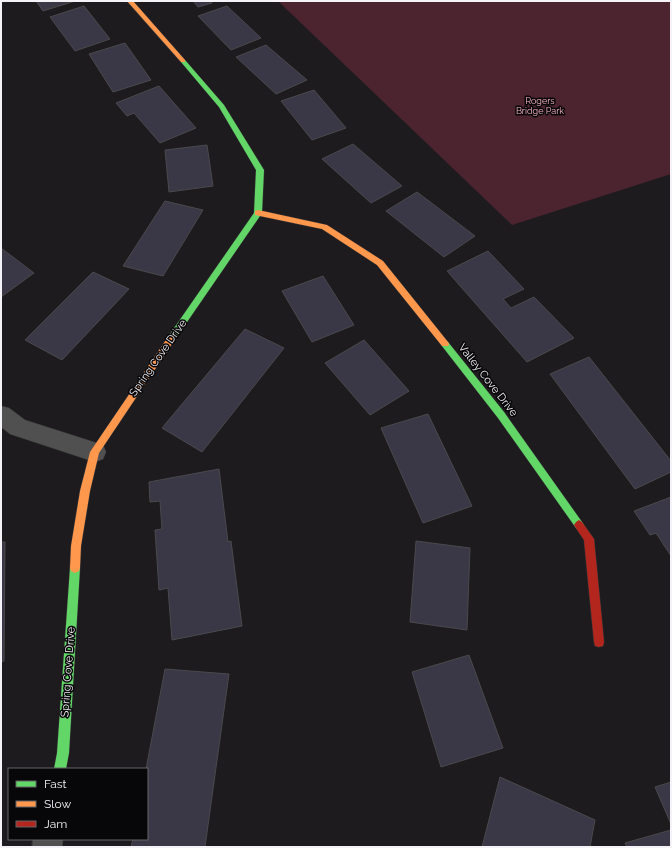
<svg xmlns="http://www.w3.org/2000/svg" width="672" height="848" viewBox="0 0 672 848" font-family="Raleway,sans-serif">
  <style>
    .green { fill: #4c2430 }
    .building { fill: #3a3846; stroke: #4a494c }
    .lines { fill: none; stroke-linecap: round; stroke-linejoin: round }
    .street-casing { stroke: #373637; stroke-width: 1 }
    .fast-casing { stroke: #373637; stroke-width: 1 }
    .slow-casing { stroke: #373637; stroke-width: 1 }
    .jam-casing { stroke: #373637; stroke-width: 1 }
    .street { fill: #505050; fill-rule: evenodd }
    .fast { fill: #63d668; fill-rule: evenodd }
    .slow { fill: #ff974d; fill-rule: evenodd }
    .jam { fill: #b3261e; fill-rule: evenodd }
    .labels { text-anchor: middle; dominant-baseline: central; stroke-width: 3; stroke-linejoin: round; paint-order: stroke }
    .far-park-label { font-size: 9px; fill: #fbb6c7; stroke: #070608 }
    .street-label { font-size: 11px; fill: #f5f3f7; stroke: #070608 }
  </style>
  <rect width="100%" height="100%" fill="#1d1b1e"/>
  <path class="green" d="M278,1H671V174L512,225Z"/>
  <g class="building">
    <path d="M36,1H75L43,11Z"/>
    <path d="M193,1H211L212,3L198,7Z"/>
    <path d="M84,6L110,39L75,51L50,17Z"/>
    <path d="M227,6L261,38L231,50L198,16Z"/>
    <path d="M125,43L151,80L113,92L89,54Z"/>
    <path d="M266,45L307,80L276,94L236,57Z"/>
    <path d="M159,86L196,128L160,143L134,113L127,116L116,103Z"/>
    <path d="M314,90L346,128L312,140L281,101Z"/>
    <path d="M353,144L402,186L371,203L322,159Z"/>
    <path d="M207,145L213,186L169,192L165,150Z"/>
    <path d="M417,192L475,236L444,257L386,211Z"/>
    <path d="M165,201L203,210L163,276L123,266Z"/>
    <path d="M1,248L34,273L1,297Z"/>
    <path d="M488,251L524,289L503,299L511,308L534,297L574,338L527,362L447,271Z"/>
    <path d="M93,272L129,289L62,360L25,340Z"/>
    <path d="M323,276L354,325L312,342L282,291Z"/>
    <path d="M245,329L284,348L202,452L162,428Z"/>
    <path d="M364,340L409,391L370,415L325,363Z"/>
    <path d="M589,357L671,461V472L635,489L550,374Z"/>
    <path d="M428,414L472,506L423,523L381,428Z"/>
    <path d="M219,469L228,542L231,541L242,626L172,640L168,588L159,590L155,530L162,529L160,501L150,502L149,482Z"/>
    <path d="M671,497V556L656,533L650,535L634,511Z"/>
    <path d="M416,541L470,548L467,630L410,622Z"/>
    <path d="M1,542H5L4,661L1,662Z"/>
    <path d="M469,655L503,748L441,767L412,672Z"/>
    <path d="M165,669L229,674L205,847H131L133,839H147L146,769Z"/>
    <path d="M500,777L595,820L590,847H482Z"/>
    <path d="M671,782V824L655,787Z"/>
    <path d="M671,830V847H627L625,843Z"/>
  </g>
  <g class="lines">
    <defs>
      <g id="street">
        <path d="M1,406L9,408L25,420L103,445L106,452L103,459L95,462L10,434L1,427Z"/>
        <path d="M33,839H63L62,847H32Z"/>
      </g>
      <g id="fast">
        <path d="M181,60H185L224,105L264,170L262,213L176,338H170L169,336L170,334L254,213L256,170L219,107L181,62Z"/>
        <path d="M445,341L448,342L504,412L582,522L584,525L582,528L579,530L576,528L498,418L442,346L441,344L442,342Z"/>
        <path d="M75,563L79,565L80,568L69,753L66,769H54L57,753L70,568L71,565Z"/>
      </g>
      <g id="slow">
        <path d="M127,1H133L185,60V62H181Z"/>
        <path d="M258,210L327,225L383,261L448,342L449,344L448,346H442L377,265L322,229L255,215V211Z"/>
        <path d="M173,333L177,336L176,338L99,453L90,491L81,546L80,568L79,571L75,573L71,571L70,568L71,546L80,491L90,452L170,334Z"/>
      </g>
      <path id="jam" d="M579,520L582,522L594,539L604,642L603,646L599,647L595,646L594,642L584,540L574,525L576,522Z"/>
    </defs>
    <use href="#street" class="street-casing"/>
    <use href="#fast" class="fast-casing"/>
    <use href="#slow" class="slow-casing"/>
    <use href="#jam" class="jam-casing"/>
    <use href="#street" class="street"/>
    <use href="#fast" class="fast"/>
    <use href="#slow" class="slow"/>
    <use href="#jam" class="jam"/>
  </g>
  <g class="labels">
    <g class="far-park-label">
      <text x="540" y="101">Rogers<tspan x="540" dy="10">Bridge Park</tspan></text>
    </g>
    <g class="street-label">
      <text transform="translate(158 358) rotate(-55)">Spring Cove Drive</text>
      <text transform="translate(488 380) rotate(52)">Valley Cove Drive</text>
      <text transform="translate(68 672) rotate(-86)">Spring Cove Drive</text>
    </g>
  </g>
  <rect width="672" height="848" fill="none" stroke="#f5f3f7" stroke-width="4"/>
  <rect x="8" y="768" width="140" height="72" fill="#070608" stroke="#666568"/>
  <rect x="16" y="781" width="20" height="6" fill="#63d668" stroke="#666568"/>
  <text x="44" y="788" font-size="12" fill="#f5f3f7">Fast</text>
  <rect x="16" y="801" width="20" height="6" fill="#ff974d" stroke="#666568"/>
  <text x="44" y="808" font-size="12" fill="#f5f3f7">Slow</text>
  <rect x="16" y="821" width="20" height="6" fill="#b3261e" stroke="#666568"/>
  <text x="44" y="828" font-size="12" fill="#f5f3f7">Jam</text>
</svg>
